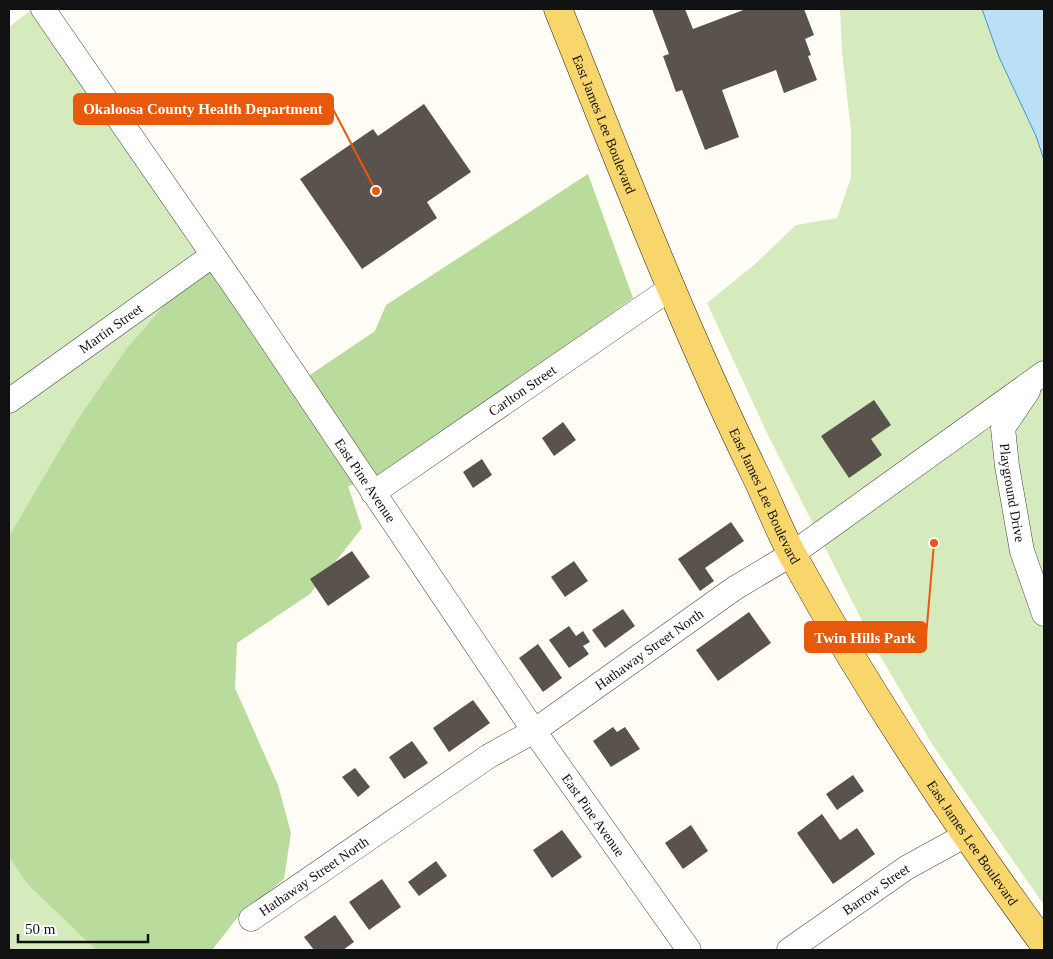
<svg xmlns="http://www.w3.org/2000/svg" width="1053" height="959" viewBox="0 0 1053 959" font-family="'Times New Roman',serif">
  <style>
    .green { fill: #d5ebbd }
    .forest { fill: #b9dc9c }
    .water { fill: #b9e0f7; stroke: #3f96cf }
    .building { fill: #5a524d }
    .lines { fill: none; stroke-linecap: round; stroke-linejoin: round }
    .minor-casing { stroke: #444; stroke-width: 25 }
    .major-casing { stroke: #222; stroke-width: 29 }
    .minor { stroke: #fff; stroke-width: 24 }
    .major { stroke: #f9d66b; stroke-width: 28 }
    .labels { text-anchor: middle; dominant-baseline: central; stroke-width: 5; stroke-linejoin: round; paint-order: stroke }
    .street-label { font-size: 14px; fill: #111; stroke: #fff }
    .leader { fill: none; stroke: #e8590c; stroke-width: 2 }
    .callout-dot { fill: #e8590c; stroke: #fff; stroke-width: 2 }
    .callout { fill: #e8590c; stroke: #e8590c; stroke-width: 2 }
    .callout-label { font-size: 15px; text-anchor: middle; font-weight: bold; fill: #fff }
  </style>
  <rect width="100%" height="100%" fill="#fffdf5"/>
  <g class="green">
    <path d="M840,9H1044V905L932,744L879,654L767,433L707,303L754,265L796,225L837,218L851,178V131L842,52Z"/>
    <path d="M31,10L200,254L9,390V27Z"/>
    <path d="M210,269L76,422L9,536V412Z"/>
    <path d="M9,857L27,884L96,950H9Z"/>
  </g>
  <g class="forest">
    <path d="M588,174L633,298L505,390L376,477L307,377L375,331L386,305Z"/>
    <path d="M210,269L356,484L348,486L362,528L310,594L237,643L235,688L278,785L291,833L284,879L238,917L212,950H96L27,884L9,857V536L76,422L128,347L167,302Z"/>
  </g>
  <path class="water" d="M982,9H1044V160L1036,136L999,57Z"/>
  <g class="building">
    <path d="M652,9H685L693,29L746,9H804L814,35L805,39L811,55L808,56L817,80L784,93L776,70L722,90L739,137L705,150L682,90L676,92L663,56L669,54Z"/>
    <path d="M424,104L471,172L427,202L437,218L362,269L300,179L373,129L378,136Z"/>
    <path d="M874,400L891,425L871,439L882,455L849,478L821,436Z"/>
    <path d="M563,422L576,440L554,456L542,438Z"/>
    <path d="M482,459L492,475L473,488L463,472Z"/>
    <path d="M731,522L744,541L705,568L714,581L700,591L678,559Z"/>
    <path d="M352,551L370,577L328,606L310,579Z"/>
    <path d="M574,561L588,581L565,597L551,577Z"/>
    <path d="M623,609L635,626L605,648L592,630Z"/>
    <path d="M749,612L771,643L718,681L696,650Z"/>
    <path d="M569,626L576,636L583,631L590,642L583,646L589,654L569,668L549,640Z"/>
    <path d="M538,644L562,678L543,692L519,658Z"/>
    <path d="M473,700L490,723L449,752L433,728Z"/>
    <path d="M613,727L617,732L625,727L640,749L611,767L593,741Z"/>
    <path d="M412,741L428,763L404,779L389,757Z"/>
    <path d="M355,768L370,787L358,797L342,777Z"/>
    <path d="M853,775L864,791L837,810L826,794Z"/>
    <path d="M822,814L840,840L857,828L875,854L833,884L797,833Z"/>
    <path d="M691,825L708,851L683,869L665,843Z"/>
    <path d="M562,830L582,857L552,878L533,850Z"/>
    <path d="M436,861L447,876L419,896L408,882Z"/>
    <path d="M382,879L401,907L369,930L349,902Z"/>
    <path d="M335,915L354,942L343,950H314L304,937Z"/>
  </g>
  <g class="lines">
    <defs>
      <g id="minor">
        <path id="s1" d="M43,9L251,310L534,731L689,950"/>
        <path id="s2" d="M1028,391L1003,428L1007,466L1022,551L1044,614"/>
        <path id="s3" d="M9,401L213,255"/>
        <path id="s4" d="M373,493L671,288"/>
        <path id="s5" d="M251,919L489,756L534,731L735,588L792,554L1044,373"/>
        <path id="s6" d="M789,950L906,868L966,835"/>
      </g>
      <g id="major">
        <path id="s7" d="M558,9C621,165 681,322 755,474C768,501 779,530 793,556C867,690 953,820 1044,944"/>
      </g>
    </defs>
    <use href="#minor" class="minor-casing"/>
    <use href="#major" class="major-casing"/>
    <use href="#minor" class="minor"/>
    <use href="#major" class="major"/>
  </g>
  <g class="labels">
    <g class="street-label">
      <text stroke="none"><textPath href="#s7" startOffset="124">East James Lee Boulevard</textPath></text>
      <text stroke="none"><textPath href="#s3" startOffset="125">Martin Street</textPath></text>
      <text stroke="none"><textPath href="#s4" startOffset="181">Carlton Street</textPath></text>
      <text stroke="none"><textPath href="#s1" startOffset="571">East Pine Avenue</textPath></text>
      <text stroke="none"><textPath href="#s2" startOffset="110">Playground Drive</textPath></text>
      <text stroke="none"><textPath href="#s7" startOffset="529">East James Lee Boulevard</textPath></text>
      <text stroke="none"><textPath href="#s5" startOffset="481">Hathaway Street North</textPath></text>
      <text stroke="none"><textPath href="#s1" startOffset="976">East Pine Avenue</textPath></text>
      <text stroke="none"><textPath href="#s7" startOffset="934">East James Lee Boulevard</textPath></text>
      <text stroke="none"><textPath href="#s5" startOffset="76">Hathaway Street North</textPath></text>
      <text stroke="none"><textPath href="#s6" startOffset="106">Barrow Street</textPath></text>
    </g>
  </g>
  <path class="leader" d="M376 191L333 109M934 543L926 637"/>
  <g class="callout-dot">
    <circle cx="376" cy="191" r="5"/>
    <circle cx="934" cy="543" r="5"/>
  </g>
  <g class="callout">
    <rect x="74" y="94" width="259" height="30" rx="5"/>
    <rect x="805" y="622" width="121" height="30" rx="5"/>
  </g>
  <g class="callout-label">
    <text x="203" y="114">Okaloosa County Health Department</text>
    <text x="865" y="643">Twin Hills Park</text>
  </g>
  <rect width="1053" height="959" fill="none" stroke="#111111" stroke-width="20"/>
  <path d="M18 934v8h130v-8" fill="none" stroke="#111111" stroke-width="2.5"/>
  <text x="25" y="934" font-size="15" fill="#111111" stroke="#ffffff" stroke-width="4" paint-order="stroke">50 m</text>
</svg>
